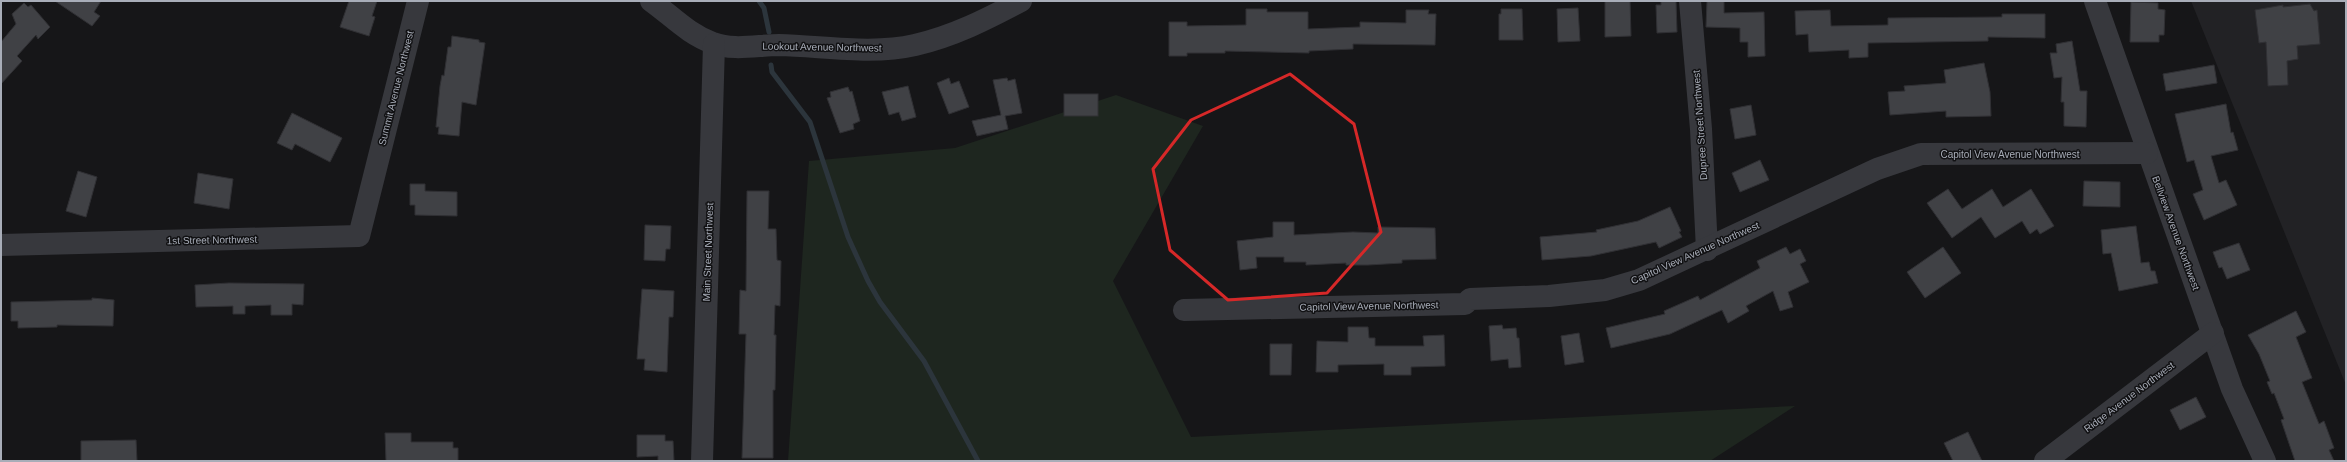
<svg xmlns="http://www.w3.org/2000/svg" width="2347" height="462" viewBox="0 0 2347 462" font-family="Arial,sans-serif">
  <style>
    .built { fill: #222225 }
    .green { fill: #1e261f }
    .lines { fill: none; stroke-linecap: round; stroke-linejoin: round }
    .stream { stroke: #2c353c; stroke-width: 5 }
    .building { fill: #404145; stroke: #303034 }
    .minor { stroke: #37383d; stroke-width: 22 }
    .marked { fill: none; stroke: #d62828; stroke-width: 3; stroke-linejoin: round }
    .labels { text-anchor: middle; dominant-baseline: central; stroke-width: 3; stroke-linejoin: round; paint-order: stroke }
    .street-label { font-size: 10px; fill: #a8adb8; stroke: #111113 }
  </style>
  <rect width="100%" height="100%" fill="#161618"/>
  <path class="built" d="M2191,1H2346V385Z"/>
  <path class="green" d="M1116,95L1203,126L1113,281L1191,437L1795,406L1710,461H788L809,161L955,148Z"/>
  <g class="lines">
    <g class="stream">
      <path d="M759,1L764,8L769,32"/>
      <path d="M771,65L772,72L810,122L848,237L868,281L880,302L924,361L978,461"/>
    </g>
  </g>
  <g class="building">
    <path d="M55,1H101L94,12L100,16L92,26Z"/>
    <path d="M349,1H377L372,16L375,17L369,36L340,27Z"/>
    <path d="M1605,1H1630L1631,36L1605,37Z"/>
    <path d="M1661,1H1676L1677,32L1657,33L1656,5H1661Z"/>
    <path d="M1707,1H1724V13L1764,12L1765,56L1748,57V42H1740V28L1706,27Z"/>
    <path d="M2131,2L2158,3V9L2165,10L2164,35H2159V42H2130Z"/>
    <path d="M24,3L28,7L31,5L50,27L38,39L36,35L17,56L22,61L1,84V42L16,24L12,14Z"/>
    <path d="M2310,4L2314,11L2317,10L2320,44L2297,46L2298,59L2287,61L2288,85L2268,86L2266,42L2259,43L2255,10L2283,5V7Z"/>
    <path d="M1578,8L1580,41L1558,42L1557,9Z"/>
    <path d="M1246,9H1267V12H1308V29L1360,27V22L1406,23V10H1429L1428,14H1436L1435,45L1353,44V49L1309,51V53L1225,51V53H1187V56H1169V22H1187V26L1246,25Z"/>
    <path d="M1501,9H1522L1523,40H1499V14H1501Z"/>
    <path d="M1830,10L1831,26L1888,25V18L2002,17V14H2045V38L1988,37V41L1868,43V57L1849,58V50L1809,52L1808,34L1796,35L1795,11Z"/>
    <path d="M452,36L479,40V42L485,43L476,105L462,102L459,136L438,134L439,127H436L440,86L442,75L444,76L448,47H451Z"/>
    <path d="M2072,41L2080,91H2087L2086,127L2064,126V102H2061L2062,77L2054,78L2050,53H2057L2056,44Z"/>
    <path d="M1984,63L1990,92L1991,116L1946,117V111L1890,115L1888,92L1905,91L1904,86L1946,83L1944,70Z"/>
    <path d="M2214,65L2217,83L2166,91L2163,74Z"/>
    <path d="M949,78L951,84L959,81L969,107L949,114L937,83Z"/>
    <path d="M1007,78L1008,81L1015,79L1022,113L1005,116L1008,129L977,136L972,121L1001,115L993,80Z"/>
    <path d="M908,86L916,117L902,121L899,112L889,115L882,92Z"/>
    <path d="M848,87L850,92L852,91L860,121L853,124L854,129L840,133L827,98L831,97L830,92Z"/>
    <rect x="1064" y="94" width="34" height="22"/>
    <path d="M2226,104L2231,133L2233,132L2238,150L2211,156L2219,183L2226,180L2237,205L2204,220L2193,194L2203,190L2194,160L2187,162L2175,114Z"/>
    <path d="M1751,105L1756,135L1735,139L1730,109Z"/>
    <path d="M292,113L342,138L330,162L295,144L292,150L277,143Z"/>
    <path d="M1760,160L1769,180L1740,192L1732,173Z"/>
    <path d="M78,171L97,177L86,217L66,211Z"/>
    <path d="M198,173L233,179L229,209L194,203Z"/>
    <path d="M2084,181L2120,182V207L2083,206Z"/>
    <path d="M410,184H425V191L457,192V216L415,215V205H410Z"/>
    <path d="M1948,189L1962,209L1992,189L2003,207L2031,189L2054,226L2040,234L2037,229L2030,234L2022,221L1995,238L1981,217L1952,238L1927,203Z"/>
    <path d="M747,191H769L768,229H776L777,260L781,261L780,306L775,305L774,335H776L775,390H773V458H742L746,334H739L740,290L746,291Z"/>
    <path d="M1670,207L1681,231L1679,232L1682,237L1659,248L1656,242L1591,256L1542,260L1540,237L1597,232L1596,230L1638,221Z"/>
    <path d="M1273,222H1294V235L1353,232L1378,233V227L1435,228L1436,259L1402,260V263L1368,265H1346V263L1306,265V262H1284V257H1256L1257,268L1240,270L1237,241L1273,237Z"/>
    <path d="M645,225L671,226L670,249H666L665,261L644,260Z"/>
    <path d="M2136,226L2141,263L2149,262L2151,271H2155L2158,283L2119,291L2111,253L2103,254L2101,230Z"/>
    <path d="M2239,243L2250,270L2227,279L2222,267L2219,268L2213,252Z"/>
    <path d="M1786,247L1790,254L1800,249L1806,261L1800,264L1809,282L1788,292L1793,307L1780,311L1773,291L1746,306L1749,311L1728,323L1722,310L1670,334L1611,348L1606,328L1665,314L1664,311L1698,296L1700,300L1760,268L1757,261Z"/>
    <path d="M1943,247L1961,273L1925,298L1907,272Z"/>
    <path d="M229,283L304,284L303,305L292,304V315H271V305L245,306V314H233V306L196,307L195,285Z"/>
    <path d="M642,289L674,291L673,317H669L667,372L644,370L645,359H637Z"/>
    <path d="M92,298L114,300L113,326L57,325V327L18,328V321H11V302L92,300Z"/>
    <path d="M2296,311L2306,332L2296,337L2312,378L2302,382L2319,424L2324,421L2334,448L2329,450L2334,461H2295L2281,420L2284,419L2274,393L2272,394L2267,382L2270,381L2259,354L2248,335Z"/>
    <path d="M1502,325L1503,329L1516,328L1517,338H1519L1521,367L1509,368L1508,359L1491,361L1489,326Z"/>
    <path d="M1348,327H1368L1369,338H1375V346H1424L1423,336L1444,335L1445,366L1411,367V375H1384V364L1338,365V372H1316L1317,341L1348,342Z"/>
    <path d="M1579,333L1584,362L1565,365L1561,336Z"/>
    <path d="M1270,344H1292L1291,375H1270Z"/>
    <path d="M2196,397L2206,417L2180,430L2170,410Z"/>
    <path d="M1968,432L1982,461H1953L1944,443Z"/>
    <path d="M385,433H411V442H453V448H458V461H386Z"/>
    <path d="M637,435H665V441H673L674,461H658V456L637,457Z"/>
    <path d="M136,440L137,461H81V441Z"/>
  </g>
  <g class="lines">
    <g class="minor">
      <path d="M651,1C672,16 688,34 713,43C733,51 758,45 779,45C823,46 872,55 915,45C954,36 987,19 1021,1"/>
      <path d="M1690,1L1701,129L1707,250"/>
      <path d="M2095,1L2232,389L2265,461"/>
      <path d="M1,245L359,236L418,1"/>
      <path d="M1184,310L1465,304L1470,299L1549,296L1605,290L1639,280L1877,169L1921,154L2147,153"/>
      <path d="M702,461L714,44"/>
      <path d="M2045,461L2213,333"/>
    </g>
  </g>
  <path class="marked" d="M1290,74L1354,124L1381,232L1327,293L1228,300L1170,250L1153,169L1191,120Z"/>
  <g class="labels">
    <g class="street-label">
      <text transform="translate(822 47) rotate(1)">Lookout Avenue Northwest</text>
      <text transform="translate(396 88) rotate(-76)">Summit Avenue Northwest</text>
      <text transform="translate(1700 125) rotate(-94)">Dupree Street Northwest</text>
      <text x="2010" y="154">Capitol View Avenue Northwest</text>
      <text transform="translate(2176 233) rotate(70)">Bellview Avenue Northwest</text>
      <text transform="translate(212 240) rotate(-1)">1st Street Northwest</text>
      <text transform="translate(708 252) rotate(-88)">Main Street Northwest</text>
      <text transform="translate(1695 253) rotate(-24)">Capitol View Avenue Northwest</text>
      <text transform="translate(1369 306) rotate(-1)">Capitol View Avenue Northwest</text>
      <text transform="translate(2129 397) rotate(-37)">Ridge Avenue Northwest</text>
    </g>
  </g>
  <rect width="2347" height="462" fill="none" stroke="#a8adb8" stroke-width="4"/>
</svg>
